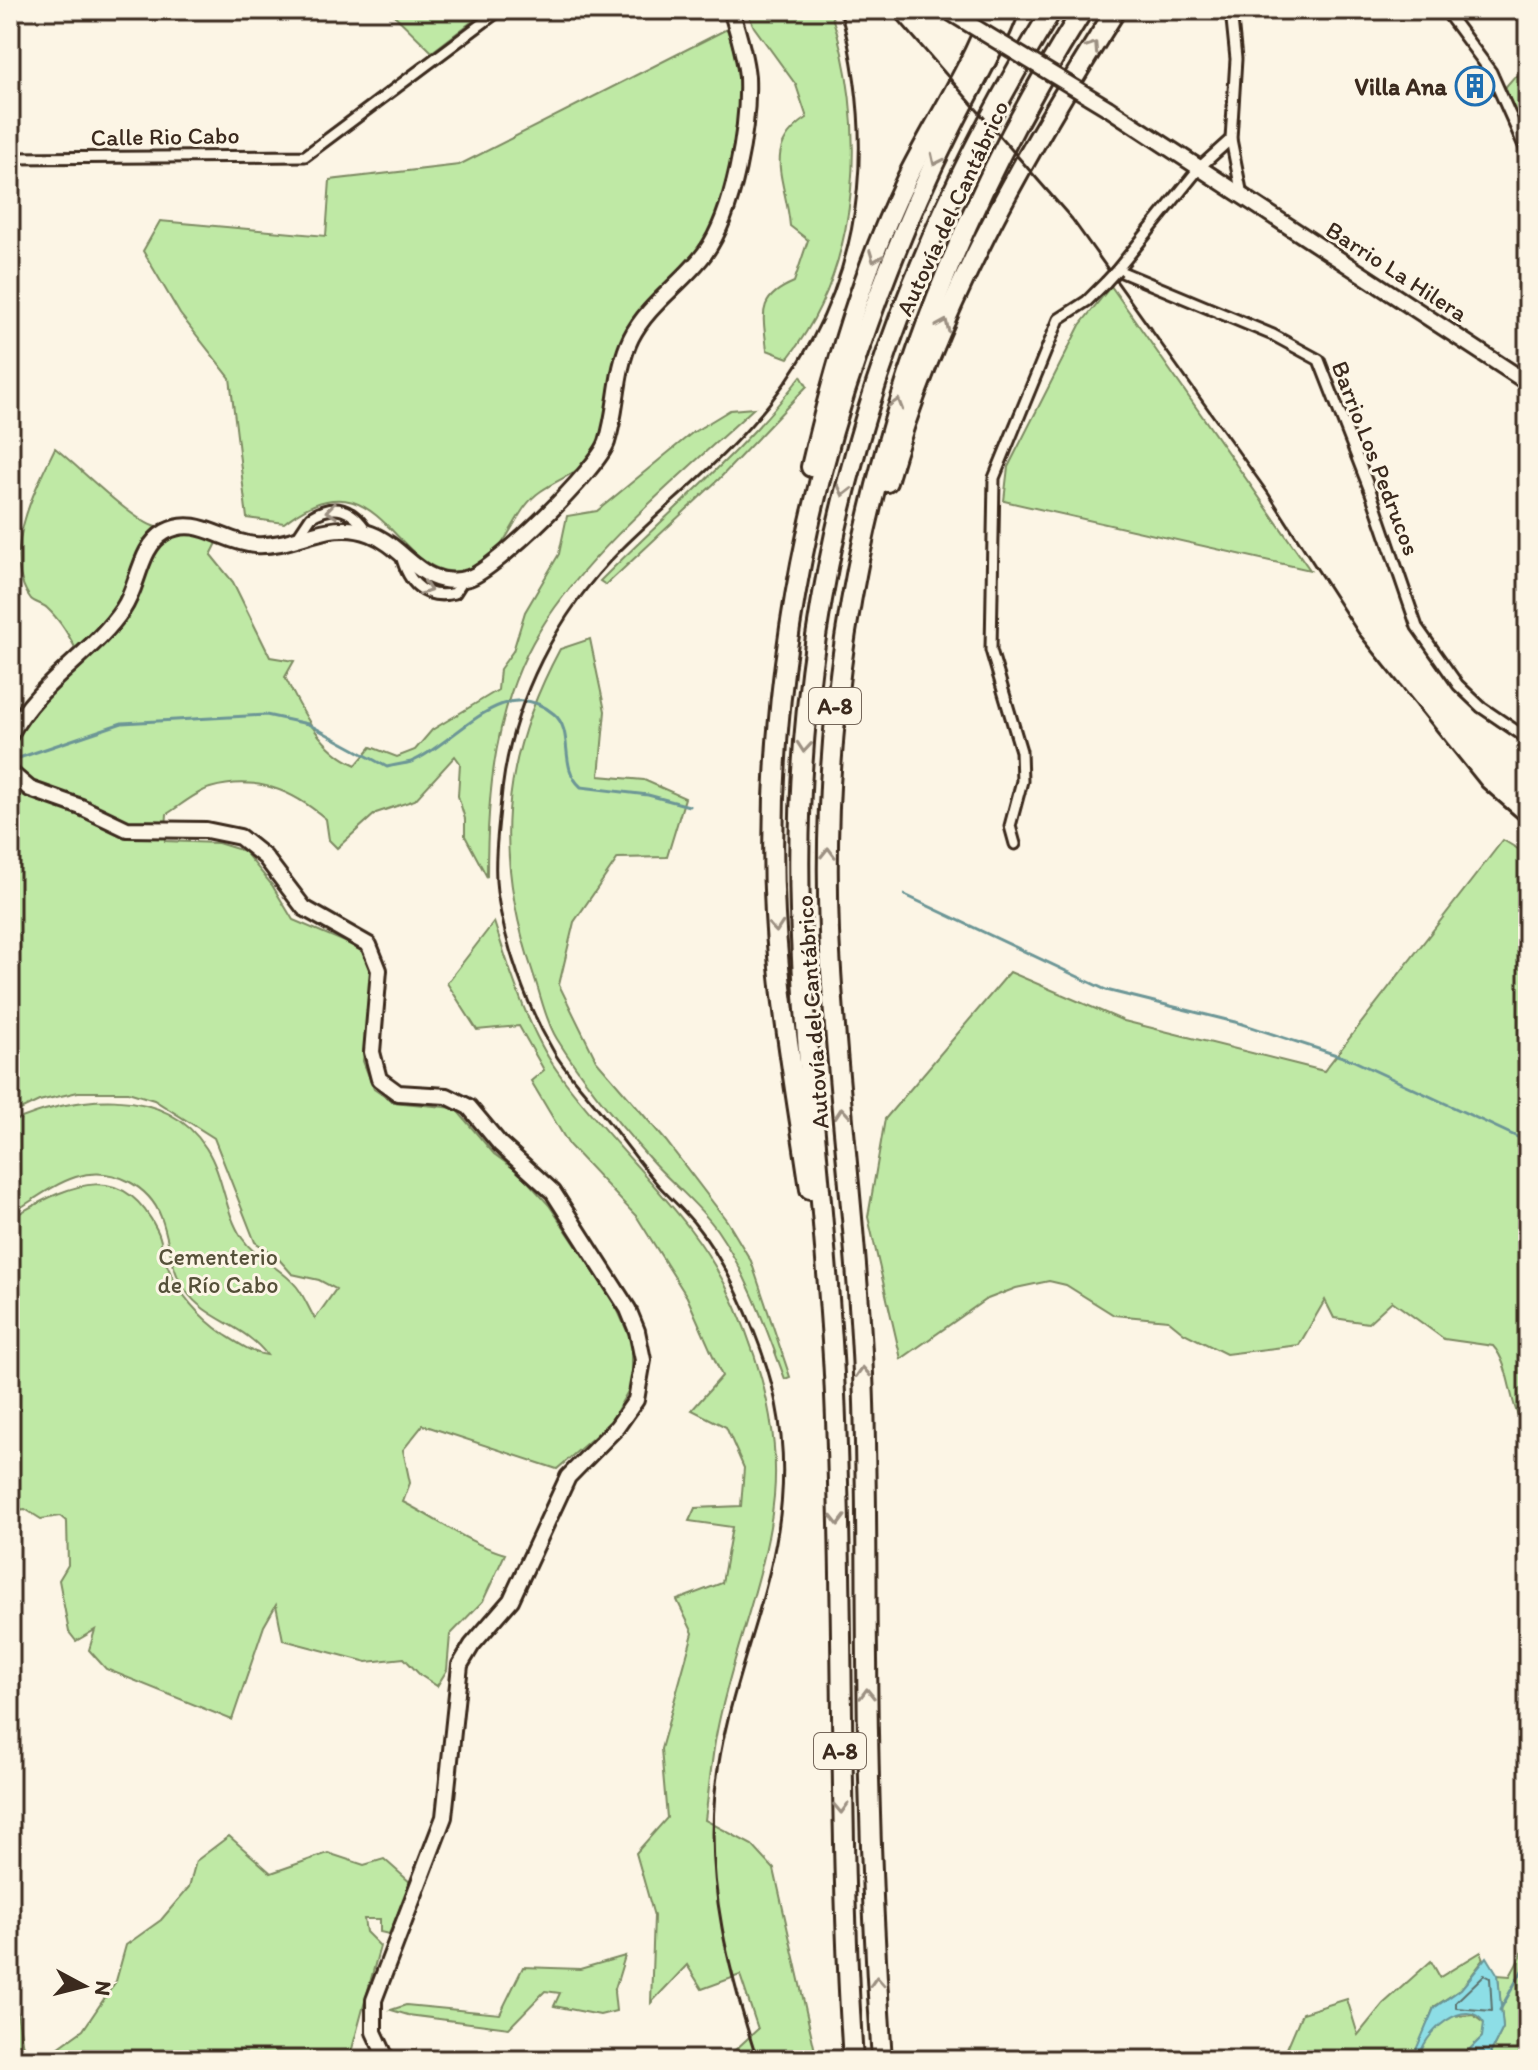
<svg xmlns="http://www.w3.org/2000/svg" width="1538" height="2070" viewBox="0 0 1538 2070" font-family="Itim,sans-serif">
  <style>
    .green { fill: #bfe9a5; stroke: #7d8a62; stroke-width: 2 }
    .water { fill: #8ddee6; stroke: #6c9696; stroke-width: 2 }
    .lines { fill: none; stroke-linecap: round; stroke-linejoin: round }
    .shore { stroke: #5c726e; stroke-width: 2 }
    .stream { stroke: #6c9696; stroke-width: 3 }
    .street-casing { stroke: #3b2a1e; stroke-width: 15 }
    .secondary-casing { stroke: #3b2a1e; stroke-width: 20 }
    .highway-casing { stroke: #3b2a1e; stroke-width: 24 }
    .street { stroke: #fcf5e5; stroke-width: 9 }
    .secondary { stroke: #fcf5e5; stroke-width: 14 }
    .highway { stroke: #fcf5e5; stroke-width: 18 }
    .rail { stroke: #3b2a1e; stroke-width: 3 }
    .street-bridge-casing { stroke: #3b2a1e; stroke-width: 15; stroke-linecap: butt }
    .secondary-bridge-casing { stroke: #3b2a1e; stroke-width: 20; stroke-linecap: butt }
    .street-bridge { stroke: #fcf5e5; stroke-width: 9 }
    .secondary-bridge { stroke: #fcf5e5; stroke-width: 14 }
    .oneway { stroke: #9c9082 }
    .labels { text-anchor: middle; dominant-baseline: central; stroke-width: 6; stroke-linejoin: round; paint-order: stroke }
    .shield { fill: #fcf5e5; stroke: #75675a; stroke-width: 2 }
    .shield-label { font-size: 22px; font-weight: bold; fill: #3b2a1e }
    .poi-label { font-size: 24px; font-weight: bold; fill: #3b2a1e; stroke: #fcf5e5; text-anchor: end }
    .street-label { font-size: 24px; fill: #3b2a1e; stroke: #fcf5e5 }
    .park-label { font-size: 24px; fill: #555039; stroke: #fcf5e5 }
  </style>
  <rect width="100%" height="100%" fill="#fcf5e5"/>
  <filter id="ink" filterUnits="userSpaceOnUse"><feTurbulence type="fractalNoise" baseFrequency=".0125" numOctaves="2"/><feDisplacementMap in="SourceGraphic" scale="16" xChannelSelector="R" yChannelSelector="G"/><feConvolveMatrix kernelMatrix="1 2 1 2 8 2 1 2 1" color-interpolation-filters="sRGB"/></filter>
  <g filter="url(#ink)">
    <g class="green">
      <path d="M389,10H487L432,52Z"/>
      <path d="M746,10H830C867,120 863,263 788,358L767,350C763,314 756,298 794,282L808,240L790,226C786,179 761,148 807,118L796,85L754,27Z"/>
      <path d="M727,29C732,44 738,60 739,76C743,121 729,209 702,245C681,274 649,295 629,325C609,358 612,401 601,436C590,472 567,473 541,491C513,510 511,547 480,564C398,608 389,440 284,523L247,518L230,378L180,314L143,251L160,221L326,236L330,180L459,165Z"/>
      <path d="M1523,74L1528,75V147L1502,91L1514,77Z"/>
      <path d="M1111,286L1310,570L1004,501L1008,467L1080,325Z"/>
      <path d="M801,376L807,386L719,479L606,585L600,581C668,512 743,452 801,376Z"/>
      <path d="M754,408C685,472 589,550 540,630C495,703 487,793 487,877L465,836V819L458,796L460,763L455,756L415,800L376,813L337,848L329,840L326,819C292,790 256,775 210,788C196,792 180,806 167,814L165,841L218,843L244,851L272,885L293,920L364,950L372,972L363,1061L374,1089L393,1102L455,1108L494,1154L521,1174L549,1205L614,1302L632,1342V1384L610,1423L557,1469L423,1425L403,1450L410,1483L403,1502C437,1519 469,1544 505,1554L483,1601L450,1635L447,1670L437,1686L420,1675L404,1658L367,1662L283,1640L276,1605L264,1626L232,1720L106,1669L89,1650L95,1630L76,1641L69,1632L59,1580L68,1565L67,1522L60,1516L41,1519L25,1509L10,1511V1210L20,1213C73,1183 123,1161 157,1230C163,1241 162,1254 167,1265C178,1293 200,1318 225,1335C239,1344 252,1353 267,1355C245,1325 206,1320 186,1291C169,1268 171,1243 161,1217C155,1201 143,1189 128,1181C85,1160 53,1187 17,1210L10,1196V1123C69,1096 164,1082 206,1148C224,1176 224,1211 242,1238C256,1259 282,1268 297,1287C304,1296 309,1309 315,1319L336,1289L319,1280L292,1274L276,1256L255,1242L214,1138L154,1100L128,1092H78L39,1101L10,1115V744L53,686L81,660C73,642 61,621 47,608C43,604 35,603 31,599C0,557 34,491 55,448C80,468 126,515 153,526C179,538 194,529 218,541L211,555L233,582L270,657L294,661L285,677C302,711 320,750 356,765L371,747L397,757L415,750L432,730L498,690L500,669L513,651L525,612L559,554L567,516L597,511L692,433L730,410Z"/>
      <path d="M590,639L605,711L599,776L644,780L685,798L667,857L618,858L574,922L559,985L596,1060L666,1141L727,1221L751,1261L790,1377L785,1379C766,1328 748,1275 717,1230C699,1204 671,1183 650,1159C617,1122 583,1081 557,1039C546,1022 541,996 534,976C493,856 500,761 560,649Z"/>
      <path d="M1503,840L1528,855V1110L1523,1118L1528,1119V1430C1507,1410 1513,1368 1493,1346L1444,1339L1392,1301L1368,1323L1334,1318L1325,1300L1299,1345L1226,1354L1184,1333L1168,1320L1114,1315L1066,1285L1049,1281L1016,1288L985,1300L901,1359L868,1217L885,1119L1010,972L1124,1021L1324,1071Z"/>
      <path d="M494,922C510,970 528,1031 558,1072C598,1128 649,1175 690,1229C742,1297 782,1410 774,1496C767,1576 732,1652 717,1731C711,1760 709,1791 705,1820L752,1845L774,1869L817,2060H733V2052L758,2029L740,1975L702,1989L687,1965L651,2003L654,1916L636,1853L667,1818L661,1749L693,1633L677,1600L722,1583L732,1527L689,1521L695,1508L741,1506L744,1468L726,1427L692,1410L722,1376L687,1297L637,1217L569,1145L531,1081L544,1070L519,1026L477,1030L447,983Z"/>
      <path d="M229,1836L271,1873L328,1853L364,1865L384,1859L411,1883L389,1934L380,1932V1919H364L366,1932L380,1946L349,2060H52L51,2053L83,2030L116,1981L126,1945L161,1920L189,1887L196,1861Z"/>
      <path d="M1528,1925V2060H1487L1503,2028L1498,1975L1510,1976L1521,1956Z"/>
      <path d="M1481,1952L1484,1959L1461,1989L1434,2007L1417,2050L1400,2054L1399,2060H1282L1302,2013L1347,1999L1358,2035L1383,2004L1431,1961L1440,1977Z"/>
      <path d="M625,1956L614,1992L616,2011L600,2015L554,2006L560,1993L545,1991L509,2028L408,2015L391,2010L406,2005L500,2014L523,1967L580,1969Z"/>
      <path d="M10,1967L25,2060H10Z"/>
      <path d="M1473,2015L1485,2024L1482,2037L1459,2060H1419C1420,2044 1436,2019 1453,2016C1459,2015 1466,2016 1473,2015Z"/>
    </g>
    <path class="water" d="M1487,1957L1498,1975L1503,2028L1487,2060H1459L1482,2037L1484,2023C1467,1994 1421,2034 1419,2060H1399L1400,2054L1416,2050L1434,2008L1461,1989Z"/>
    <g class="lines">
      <path class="shore" d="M1484,1975L1490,1978L1492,2011L1456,2008V2002Z"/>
      <g class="stream">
        <path d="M10,761L122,723L266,715L308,724L387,767C394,765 404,764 411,762C454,745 504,671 554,714C575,732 558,767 581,787L648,795L689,806"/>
        <path d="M905,895L1106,990L1239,1023L1352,1060L1528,1142"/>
        <path d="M1500,2010L1528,1960"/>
      </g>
      <defs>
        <g id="street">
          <path d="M1231,10L1236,59L1231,139L1242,195"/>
          <path d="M1445,10L1491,72L1528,155"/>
          <path d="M1231,139L1201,166L1117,270L1273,335L1319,360L1371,493L1417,627L1458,685L1481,707L1528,739"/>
          <path d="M10,158L305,156L500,10"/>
          <path d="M297,538L311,517C335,502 353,509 367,532"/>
          <path d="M401,555C408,582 424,601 455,593L464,579"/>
          <path d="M1015,844L1010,826L1022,781L1021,751L991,650L994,478L1059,319L1087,301L1106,282"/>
        </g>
        <g id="secondary">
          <path d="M1108,108L1528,383"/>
          <path d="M10,735C39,681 93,654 123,609C139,586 139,547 165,532C197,514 223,543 255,545C296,548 329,517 371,534C407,548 423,592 469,578C496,569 598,469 607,442C618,408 615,371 631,338C648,304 682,284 705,253C734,213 749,126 747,77C745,55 738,32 731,10"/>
          <path d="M10,772L30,789L81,807L127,829L206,830L240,837L265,857L304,908L369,945L379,970L372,1052L379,1079L398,1093L447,1096L469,1107L500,1144L553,1192L628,1309L637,1331L643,1360L636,1400L617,1427L568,1477L511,1600L472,1645L460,1665L444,1817L374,2000V2032L387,2060"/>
        </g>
        <g id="highway">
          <path d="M811,467C834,369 863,269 907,178C935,122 971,69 992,10"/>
          <path d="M887,482C935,312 1022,158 1116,10"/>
          <path d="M810,1189C797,1098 780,1007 775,915C765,724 797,526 860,347C885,275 913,205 947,137C967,94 993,54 1009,10"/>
          <path d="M853,2060C838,1837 845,1617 835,1395C828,1234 805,1073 800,911C790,586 882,285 1052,10"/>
          <path d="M882,2060C873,1927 868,1793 867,1659C866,1564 867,1469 863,1374C857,1226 835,1079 829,932C816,602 907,288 1083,10"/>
        </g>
      </defs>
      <use href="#street" class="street-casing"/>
      <use href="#secondary" class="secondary-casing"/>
      <use href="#highway" class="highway-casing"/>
      <use href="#street" class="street"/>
      <use href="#secondary" class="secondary"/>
      <use href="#highway" class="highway"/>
      <g class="rail">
        <path d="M890,10L1072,219L1268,493L1359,634L1482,787L1528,827"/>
        <path d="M757,2060C729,1972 706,1886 715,1793C728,1655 806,1551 776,1403C766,1351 731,1269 698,1228C687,1213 672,1200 659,1186C637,1160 617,1132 596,1106C582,1088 565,1071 554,1052C526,1005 505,946 497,892C493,861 499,821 502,790C513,700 557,614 621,550C664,507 712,470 752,424C859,305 881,161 840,10"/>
      </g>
      <defs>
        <path id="street-bridge" d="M1106,282L1117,270"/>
        <path id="secondary-bridge" d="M951,13L1108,108"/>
      </defs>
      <use href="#street-bridge" class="street-bridge-casing"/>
      <use href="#secondary-bridge" class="secondary-bridge-casing"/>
      <use href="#street-bridge" class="street-bridge"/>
      <use href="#secondary-bridge" class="secondary-bridge"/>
    </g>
    <defs><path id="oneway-chevron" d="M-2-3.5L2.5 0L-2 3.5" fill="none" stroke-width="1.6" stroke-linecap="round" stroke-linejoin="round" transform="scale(2)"/></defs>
    <g class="oneway">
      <use href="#oneway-chevron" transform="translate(1093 47) rotate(-57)"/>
      <use href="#oneway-chevron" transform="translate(936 160) rotate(115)"/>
      <use href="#oneway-chevron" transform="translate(875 257) rotate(111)"/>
      <use href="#oneway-chevron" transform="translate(944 325) rotate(-66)"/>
      <use href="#oneway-chevron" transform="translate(897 404) rotate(-73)"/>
      <use href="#oneway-chevron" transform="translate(844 491) rotate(104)"/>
      <use href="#oneway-chevron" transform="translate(331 511) rotate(172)"/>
      <use href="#oneway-chevron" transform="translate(426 589) rotate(20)"/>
      <use href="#oneway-chevron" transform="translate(804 747) rotate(95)"/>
      <use href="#oneway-chevron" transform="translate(828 853) rotate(-89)"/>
      <use href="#oneway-chevron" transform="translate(776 927) rotate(85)"/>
      <use href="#oneway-chevron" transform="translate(842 1113) rotate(-95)"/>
      <use href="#oneway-chevron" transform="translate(863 1372) rotate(-93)"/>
      <use href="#oneway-chevron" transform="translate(838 1520) rotate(89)"/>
      <use href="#oneway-chevron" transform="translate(867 1694) rotate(-91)"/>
      <use href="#oneway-chevron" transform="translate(841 1808) rotate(88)"/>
      <use href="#oneway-chevron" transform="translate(877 1982) rotate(-93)"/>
    </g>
  </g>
  <defs>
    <symbol id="building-ring" viewBox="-11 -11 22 22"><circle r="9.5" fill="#fcf5e5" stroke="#1f6fb2" stroke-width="1.5"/><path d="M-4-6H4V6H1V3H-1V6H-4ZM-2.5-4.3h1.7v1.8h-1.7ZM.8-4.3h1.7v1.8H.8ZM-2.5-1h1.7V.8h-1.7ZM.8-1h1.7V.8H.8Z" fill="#1f6fb2"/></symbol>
  </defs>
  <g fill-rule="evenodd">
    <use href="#building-ring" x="1453" y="64" width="44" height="44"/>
  </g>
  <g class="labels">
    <g class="shield">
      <rect x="809" y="688" width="52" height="36" rx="6"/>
      <rect x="814" y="1733" width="52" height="36" rx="6"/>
    </g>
    <g class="shield-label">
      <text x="835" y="706">A-8</text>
      <text x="840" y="1751">A-8</text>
    </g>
    <g class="poi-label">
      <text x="1447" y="86">Villa Ana</text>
    </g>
    <g class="street-label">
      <text transform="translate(165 136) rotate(-1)">Calle Rio Cabo</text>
      <text transform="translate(952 208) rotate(-65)">Autovía del Cantábrico</text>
      <text transform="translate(1397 271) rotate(33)">Barrio La Hilera</text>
      <text transform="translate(1376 458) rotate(69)">Barrio Los Pedrucos</text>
      <text transform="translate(812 1012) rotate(-94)">Autovía del Cantábrico</text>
    </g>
    <g class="park-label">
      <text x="218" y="1256">Cementerio<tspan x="218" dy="28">de Río Cabo</tspan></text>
    </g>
  </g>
  <rect width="1538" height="2070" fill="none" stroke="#fcf5e5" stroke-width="40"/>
  <rect x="20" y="20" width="1498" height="2030" fill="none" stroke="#3b2a1e" stroke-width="3" filter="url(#ink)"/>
  <g transform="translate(84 1986) rotate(97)" stroke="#fcf5e5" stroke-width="6" paint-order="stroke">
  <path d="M0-6L14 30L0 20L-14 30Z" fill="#3b2a1e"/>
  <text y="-12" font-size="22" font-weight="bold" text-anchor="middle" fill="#3b2a1e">N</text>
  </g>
</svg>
